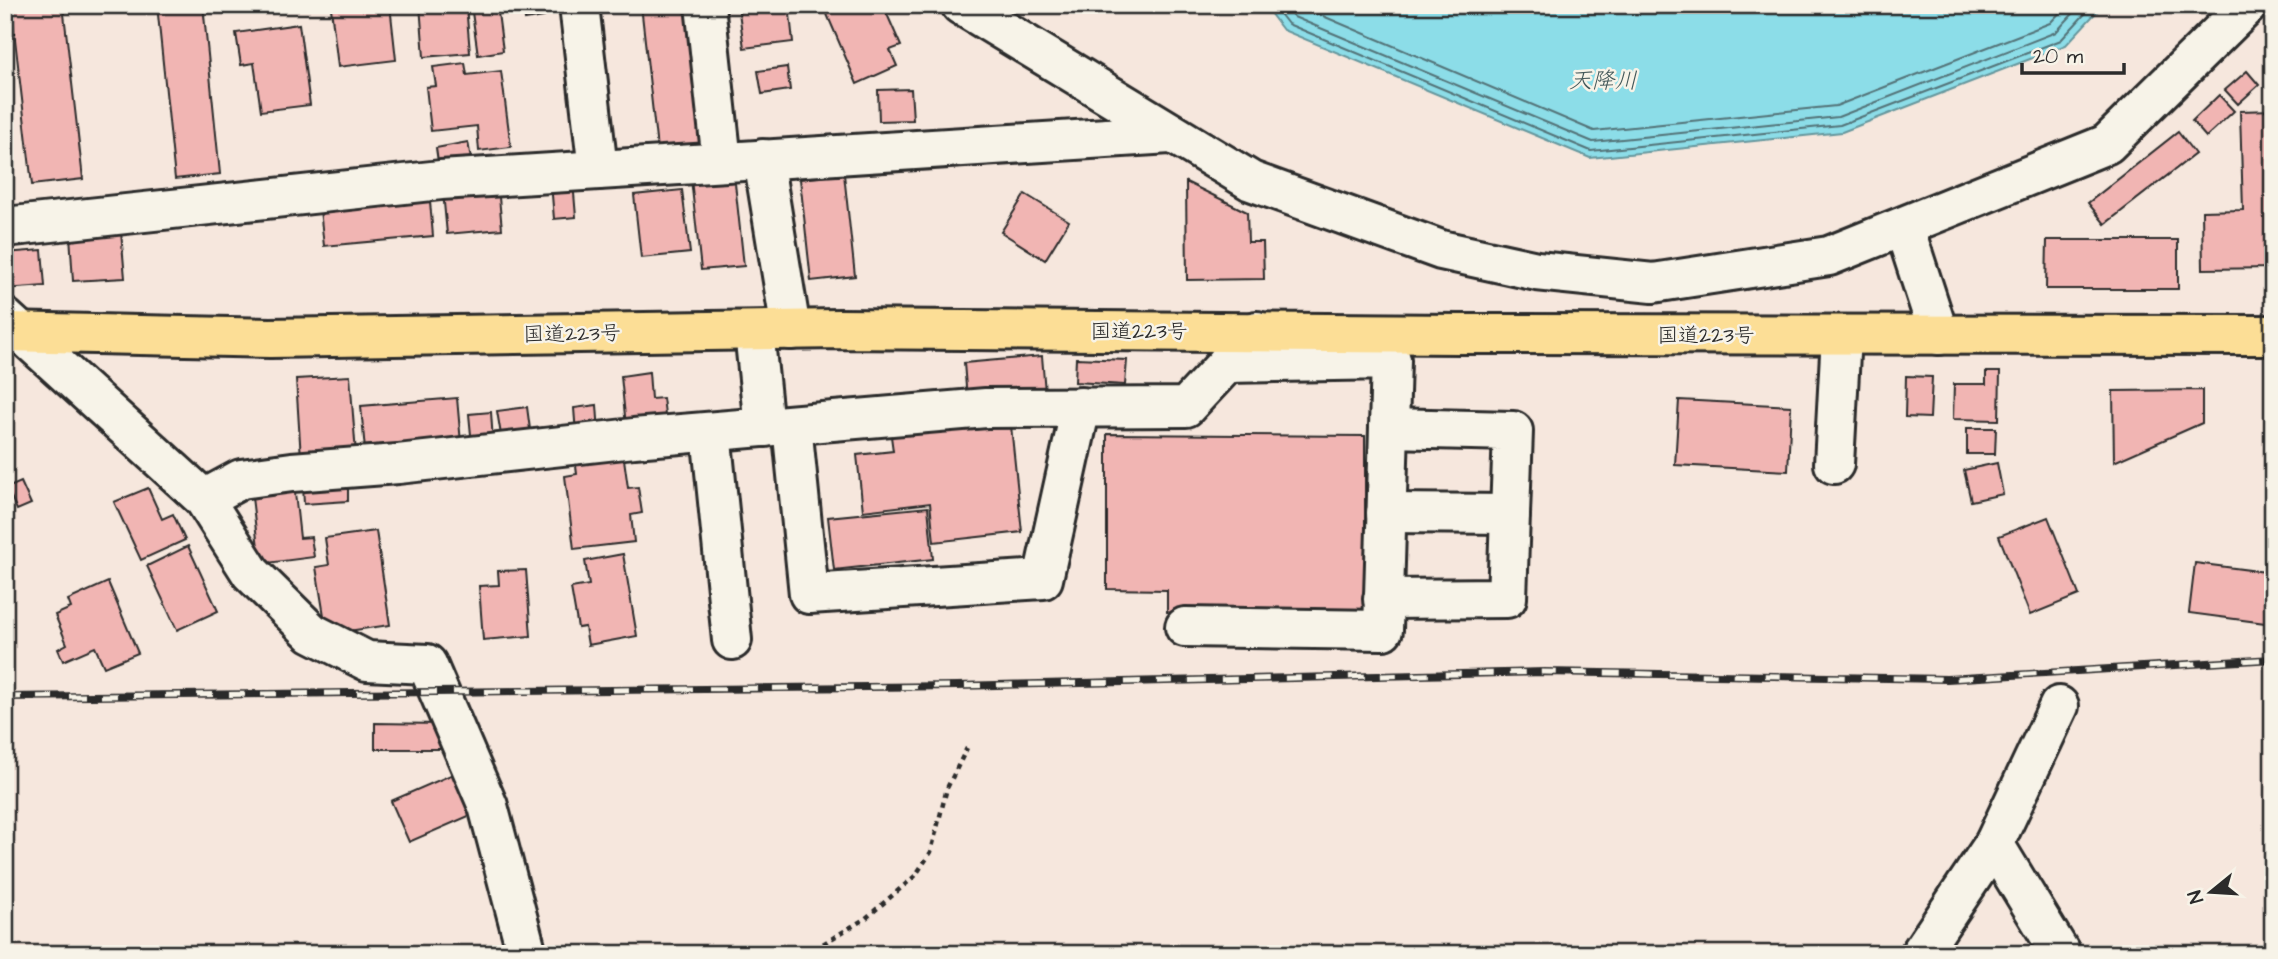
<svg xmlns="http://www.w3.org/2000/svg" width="2278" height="959" viewBox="0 0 2278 959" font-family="'Architects Daughter','Klee One',sans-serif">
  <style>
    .water { fill: #8cdde8; stroke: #65969c; stroke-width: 2 }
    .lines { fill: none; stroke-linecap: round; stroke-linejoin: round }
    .shore { stroke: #527277; stroke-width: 2 }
    .building { fill: #f1b5b3; stroke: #2b2b2b; stroke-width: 2 }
    .minor-casing { stroke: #2b2b2b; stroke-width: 44 }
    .highway-casing { stroke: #2b2b2b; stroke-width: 44 }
    .path { stroke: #2b2b2b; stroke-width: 4.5; stroke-dasharray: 5 5; stroke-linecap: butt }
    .minor { stroke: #f7f3e8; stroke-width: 38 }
    .highway { stroke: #fcde96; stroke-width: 38 }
    .rail-casing { stroke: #2b2b2b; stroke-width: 8 }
    .rail { stroke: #f7f3e8; stroke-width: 5; stroke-dasharray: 16; stroke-linecap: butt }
    .labels { text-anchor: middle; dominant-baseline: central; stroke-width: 5; stroke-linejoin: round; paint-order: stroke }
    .street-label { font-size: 21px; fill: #2b2b2b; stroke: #f7f3e8 }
    .water-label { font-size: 23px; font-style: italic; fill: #43585a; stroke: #f7f3e8 }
  </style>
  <rect width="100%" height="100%" fill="#f6e7dd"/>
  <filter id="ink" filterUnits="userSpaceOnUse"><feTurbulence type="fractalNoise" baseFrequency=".0143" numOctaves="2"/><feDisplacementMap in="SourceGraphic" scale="14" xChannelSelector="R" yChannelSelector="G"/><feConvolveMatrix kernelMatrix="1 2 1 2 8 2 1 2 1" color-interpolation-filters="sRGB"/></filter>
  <g filter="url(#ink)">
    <path class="water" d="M1264,5H2103L2066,45L1842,132L1590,158L1283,30Z"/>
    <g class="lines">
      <g class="shore">
        <path d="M1273,5L1288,24L1591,151L1840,125L2061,40L2093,5"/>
        <path d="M1284,5L1294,17L1593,142L1838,117L2056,32L2081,5"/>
        <path d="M1297,5L1594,131L1836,106L2050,23L2067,5"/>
      </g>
    </g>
    <g class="building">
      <path d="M11,5H63L83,179L32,185Z"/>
      <path d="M157,5H203L220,174L175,179Z"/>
      <path d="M354,5H390L396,60L338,67L331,8Z"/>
      <path d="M420,5H466L470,53L424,57Z"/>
      <path d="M471,5H497L503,51L478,55Z"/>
      <path d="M523,5H542L544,17L525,20Z"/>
      <path d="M641,5H686L701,144L657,149Z"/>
      <path d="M738,5H797L798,13L790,14L793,42L744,48Z"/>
      <path d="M823,5H883L901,46L890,50L897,66L857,84Z"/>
      <path d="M299,24L310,105L261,111L254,63L241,65L236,33Z"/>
      <path d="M465,63L467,75L501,71L511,147L479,151L477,126L431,131L426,87L436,86L433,67Z"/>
      <path d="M787,67L790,90L762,94L758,71Z"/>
      <path d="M2247,71L2259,85L2238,104L2225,90Z"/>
      <path d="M911,89L913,120L879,121L878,90Z"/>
      <path d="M2219,95L2234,111L2206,137L2192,121Z"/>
      <path d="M2273,110V268L2203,269L2202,211L2243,210L2240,111Z"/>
      <path d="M2178,132L2195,154L2105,224L2088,203Z"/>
      <path d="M468,142L473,170L440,176L436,148Z"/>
      <path d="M734,174L744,266L701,270L691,179Z"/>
      <path d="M844,174L855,276L811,281L800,179Z"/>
      <path d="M573,181L576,217L554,219L551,183Z"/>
      <path d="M1186,182L1247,212L1248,242H1263L1264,279L1187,280Z"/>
      <path d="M498,187L502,229L447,234L443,192Z"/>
      <path d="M429,190L433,236L324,246L319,201Z"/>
      <path d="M682,190L690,253L641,258L634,195Z"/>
      <path d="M1025,194L1069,221L1045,260L1001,232Z"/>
      <path d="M121,232L125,278L73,281L70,235Z"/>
      <path d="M2047,240H2178V289H2046Z"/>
      <path d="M42,250L45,286L5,289V253Z"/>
      <path d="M1042,356L1045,392L967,399L964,363Z"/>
      <path d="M1076,358L1127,360L1125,385L1075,382Z"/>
      <path d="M649,372L651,399L663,398L666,422L626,426L621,376Z"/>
      <path d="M1986,372H2000L1999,420L1953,419L1954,384H1986Z"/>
      <path d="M350,376L356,454L301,458L296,379Z"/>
      <path d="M1906,376L1932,377L1930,418L1905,417Z"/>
      <path d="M2202,390V423L2114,462L2113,391Z"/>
      <path d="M457,398L461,443L365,450L361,406Z"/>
      <path d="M1679,400L1791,406L1788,471L1675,465Z"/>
      <path d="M597,405L599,433L576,434L574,408Z"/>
      <path d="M527,407L531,437L502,441L497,411Z"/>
      <path d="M491,412L493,442L472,445L469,414Z"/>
      <path d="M1010,416L1022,532L934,542L930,503L863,511L857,455L893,451L890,429Z"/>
      <path d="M1967,428H1996L1995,454H1967Z"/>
      <path d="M1107,434L1365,436V613L1167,612V590L1107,589Z"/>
      <path d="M623,452L628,488L638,487L642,513L631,515L634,542L574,549L565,476L577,474L575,458Z"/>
      <path d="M1997,463L2003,494L1971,501L1964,470Z"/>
      <path d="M21,482L31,504L17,510L7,488Z"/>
      <path d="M294,484L300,538L311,537L314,557L260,564L251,489Z"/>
      <path d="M348,484V501L304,504L303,486Z"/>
      <path d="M148,488L162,519L173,514L185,540L141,560L114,502Z"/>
      <path d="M928,507L933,559L834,570L828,517Z"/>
      <path d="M2048,517L2079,595L2030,615L1999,536Z"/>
      <path d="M376,531L390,625L327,634L316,567L329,565L325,538Z"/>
      <path d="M188,546L218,611L177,630L147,566Z"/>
      <path d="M623,554L637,636L588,645L585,627L578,628L571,588L589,585L585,561Z"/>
      <path d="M2195,563L2273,573V624L2189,613Z"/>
      <path d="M526,570L531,636L483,640L479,586L499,585L498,571Z"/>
      <path d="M108,582L138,653L104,667L95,647L63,661L58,649L67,644L55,615L71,608L68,600Z"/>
      <path d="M375,723L440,724V749H375Z"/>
      <path d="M453,774L471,815L409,842L391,801Z"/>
    </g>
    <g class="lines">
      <defs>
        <g id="minor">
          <path d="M579,5L598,170"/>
          <path d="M705,5L722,162"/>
          <path d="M961,5L1251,181L1441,250L1537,271L1653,283L1829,256L2107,144L2248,5"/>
          <path d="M763,159L791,330"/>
          <path d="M5,227L441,180L1170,134"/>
          <path d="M1904,227L1939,335"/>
          <path d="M5,318L204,499L251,573L312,633L367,661L427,664L488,806L527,954"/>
          <path d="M754,331L764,427"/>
          <path d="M792,425L809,594L1043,579L1081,407"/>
          <path d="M711,432L732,640"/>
          <path d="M1834,464L1841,335"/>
          <path d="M204,499L241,479L292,472L398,464L634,438L986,408L1186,407L1257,331"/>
          <path d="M1386,513L1510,514"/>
          <path d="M1383,599L1507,598L1513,431L1389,428"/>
          <path d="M1185,627L1383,630L1391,360L1227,363"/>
          <path d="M1994,844L2061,954"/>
          <path d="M1920,954L1994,844L2059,706"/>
        </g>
        <path id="highway" d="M5,332L270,338L839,329L1458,334L2273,335"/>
      </defs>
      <use href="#minor" class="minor-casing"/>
      <use href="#highway" class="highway-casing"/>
      <path class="path" d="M806,954L866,918L915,876L931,852L947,788L967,748"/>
      <use href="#minor" class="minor"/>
      <use href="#highway" class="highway"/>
      <defs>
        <path id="rail" d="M5,697L957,686L1544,672L1947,679L2273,659"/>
      </defs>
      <use href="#rail" class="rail-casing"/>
      <use href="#rail" class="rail"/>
    </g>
  </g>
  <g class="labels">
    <g class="street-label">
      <text x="1139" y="331">国道223号</text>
      <text transform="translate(572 334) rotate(-1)">国道223号</text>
      <text x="1706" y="335">国道223号</text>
    </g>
    <g class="water-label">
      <text x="1603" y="81">天降川</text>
    </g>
  </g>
  <rect width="2278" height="959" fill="none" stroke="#f7f3e8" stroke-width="28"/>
  <rect x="14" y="14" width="2250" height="931" fill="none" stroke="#2b2b2b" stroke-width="2.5" filter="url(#ink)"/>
  <g transform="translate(2211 892) rotate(252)" stroke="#f7f3e8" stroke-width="5" paint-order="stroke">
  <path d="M0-5L12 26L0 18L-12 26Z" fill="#2b2b2b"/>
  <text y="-10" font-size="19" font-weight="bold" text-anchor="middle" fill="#2b2b2b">N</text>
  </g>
  <path d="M2022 63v10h102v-10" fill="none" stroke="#2b2b2b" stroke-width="3.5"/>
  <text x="2033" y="63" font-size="21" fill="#2b2b2b" stroke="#f7f3e8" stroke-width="5" paint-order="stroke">20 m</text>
</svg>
